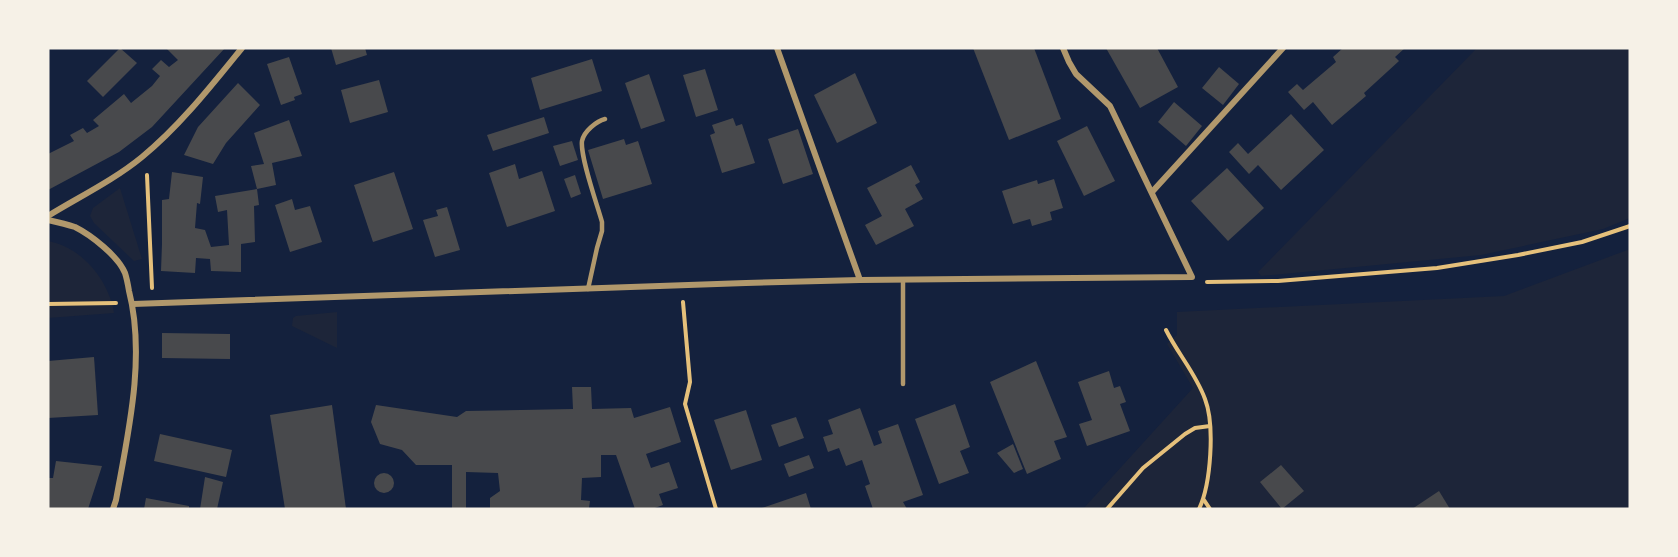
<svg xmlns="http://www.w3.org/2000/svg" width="1678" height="557" viewBox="0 0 1678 557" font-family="Quicksand,sans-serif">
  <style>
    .green { fill: #1d2539 }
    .building { fill: #48494c }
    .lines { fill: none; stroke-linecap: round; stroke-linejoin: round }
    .path { stroke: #e5c07b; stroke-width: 4 }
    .service { stroke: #b1986c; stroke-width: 4.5 }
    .minor { stroke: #b1986c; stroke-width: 6 }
  </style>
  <rect width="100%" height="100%" fill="#14213d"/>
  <g class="green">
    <path d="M1477,48H1630V218L1603,229L1481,255L1261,276L1258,272Z"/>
    <path d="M120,188L142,259L134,261L94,223L90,216L93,208Z"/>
    <path d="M48,241C82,247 109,281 114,313L48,318Z"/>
    <path d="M1630,249V509H1083L1193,388L1167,344L1177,335V312L1504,296Z"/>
    <path d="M337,312V348L292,326L293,318L296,316Z"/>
  </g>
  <g class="building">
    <path d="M120,48L137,63L103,97L87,81Z"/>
    <path d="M166,48H225L152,127L119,152L48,190V154L74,141L70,135L83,128L87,133L99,126L93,120L124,94L131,103L152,86L160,76L152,69L161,60L169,67L178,60Z"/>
    <path d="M331,48H365L367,55L336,65Z"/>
    <path d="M973,48H1034L1061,119L1009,140Z"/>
    <path d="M1106,48H1157L1178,87L1140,108Z"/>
    <path d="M1343,48H1405L1395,57L1399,61L1364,93L1366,96L1332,125L1313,102L1304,110L1288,92L1297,84L1303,90L1336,62L1333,57Z"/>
    <path d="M289,57L302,94L294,97L295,100L281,105L267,64Z"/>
    <path d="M592,59L602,91L540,110L531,78Z"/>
    <path d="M1219,67L1239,84L1223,105L1202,88Z"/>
    <path d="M705,69L718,110L696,117L683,75Z"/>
    <path d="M855,73L877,123L837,143L814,95Z"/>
    <path d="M649,74L665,121L641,129L625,83Z"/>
    <path d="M379,80L388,112L350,123L341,90Z"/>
    <path d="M238,83L260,105L226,143L213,164L184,155L198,127Z"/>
    <path d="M1174,102L1202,126L1186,146L1158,122Z"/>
    <path d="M1291,114L1324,150L1281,190L1258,165L1249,174L1229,152L1238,143L1248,154Z"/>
    <path d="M544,117L549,133L493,151L487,135Z"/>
    <path d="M733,118L736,126L742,124L755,163L722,173L710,135L715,133L712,125Z"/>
    <path d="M289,120L302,156L272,163L276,185L257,189L251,166L264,164L254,133Z"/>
    <path d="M1087,126L1115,181L1084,196L1057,141Z"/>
    <path d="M798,129L813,174L783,184L768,139Z"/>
    <path d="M624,139L626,145L638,141L652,184L603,199L588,150Z"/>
    <path d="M572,141L578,160L560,166L553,146Z"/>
    <path d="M515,164L519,179L542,171L555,211L507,227L489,173Z"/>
    <path d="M911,165L920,182L915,185L923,199L905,209L914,226L876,245L865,225L882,216L867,188Z"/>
    <path d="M1227,168L1264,208L1228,241L1191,201Z"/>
    <path d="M172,172L203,177L200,204L197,203L195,228L205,230L211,247L229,245L227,210L218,212L215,196L257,189L259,205L254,206L255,242L241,244V272L211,271L210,259L196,258L195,273L161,271L162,244V200L169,199Z"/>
    <path d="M394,172L413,229L373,242L354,185Z"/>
    <path d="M575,175L581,194L571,198L564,179Z"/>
    <path d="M1054,179L1063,208L1050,212L1052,220L1032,226L1030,219L1013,224L1002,191L1037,180L1038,184Z"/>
    <path d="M292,199L295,210L310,206L322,242L290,252L275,205Z"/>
    <path d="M447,207L460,250L435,257L423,220L438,216L436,210Z"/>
    <path d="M162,333L230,334V359L162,358Z"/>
    <path d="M94,357L98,415L48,418V361Z"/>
    <path d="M1036,361L1067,437L1054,441L1061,459L1027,474L990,382Z"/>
    <path d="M1109,371L1114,388L1120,386L1126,402L1120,404L1130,431L1087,446L1079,424L1092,420L1078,382Z"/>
    <path d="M572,387H591L592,409L631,408L634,418L670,407L681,442L646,454L651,468L669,462L678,488L659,494L663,505L652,509H635L616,455H601V477L582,478L581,500L590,501L589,508L490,509V498L500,491L498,473L466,472V509H452V465H416L402,450L380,444L371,422L376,405L457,417L466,411L573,409Z"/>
    <path d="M955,404L970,447L960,451L969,473L939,484L915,419Z"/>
    <path d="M332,405L346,509H285L270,415Z"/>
    <path d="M860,408L874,446L882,443L878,431L898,424L923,495L903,502L907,509H873L865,486L870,484L862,460L846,466L839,448L828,452L823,437L833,434L828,420Z"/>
    <path d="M746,410L762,460L731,470L714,420Z"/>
    <path d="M796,417L804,438L779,447L771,425Z"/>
    <path d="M160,434L232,450L226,477L154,461Z"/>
    <path d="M1013,444L1023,469L1014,473L997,453Z"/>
    <path d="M809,455L814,468L789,477L784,464Z"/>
    <path d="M56,461L102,466L88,509H48V478H53Z"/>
    <path d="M1281,465L1304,491L1282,509L1260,482Z"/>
    <circle cx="384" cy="483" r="10"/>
    <path d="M205,477L223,482L217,509H200Z"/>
    <path d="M1439,491L1450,509H1412Z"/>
    <path d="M806,493L811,509H759Z"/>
    <path d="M146,498L189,506V509H144Z"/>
  </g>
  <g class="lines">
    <g class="path">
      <path d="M147,175L152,288"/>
      <path d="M1207,282L1278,281L1437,268L1518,255L1582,242L1630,226"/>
      <path d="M683,302L690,382L685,404L716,509"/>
      <path d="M48,304L116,303"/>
      <path d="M1166,330C1178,354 1196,374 1205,399C1215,425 1211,484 1199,509"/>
      <path d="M1204,500L1210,509"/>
      <path d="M1107,509L1143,468L1185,434L1195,428L1210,426"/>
    </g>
    <g class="service">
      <path d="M903,280V384"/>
      <path d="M588,289L597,248L602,231V222C597,204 580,157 582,141C584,131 597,121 605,119"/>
    </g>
    <g class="minor">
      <path d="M777,48L860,280"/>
      <path d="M1152,192L1283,48"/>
      <path d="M48,216C79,197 114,180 142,157C179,127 212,85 242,48"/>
      <path d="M48,220C57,222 66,224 75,227C91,235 118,256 125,273C127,279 128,285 129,291C146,357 128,434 116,500L113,509"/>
      <path d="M133,304L746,283L860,280L1192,277L1110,106L1076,74L1069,62L1063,48"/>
    </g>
  </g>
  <rect width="1678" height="557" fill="none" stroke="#f6f1e7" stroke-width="99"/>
</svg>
